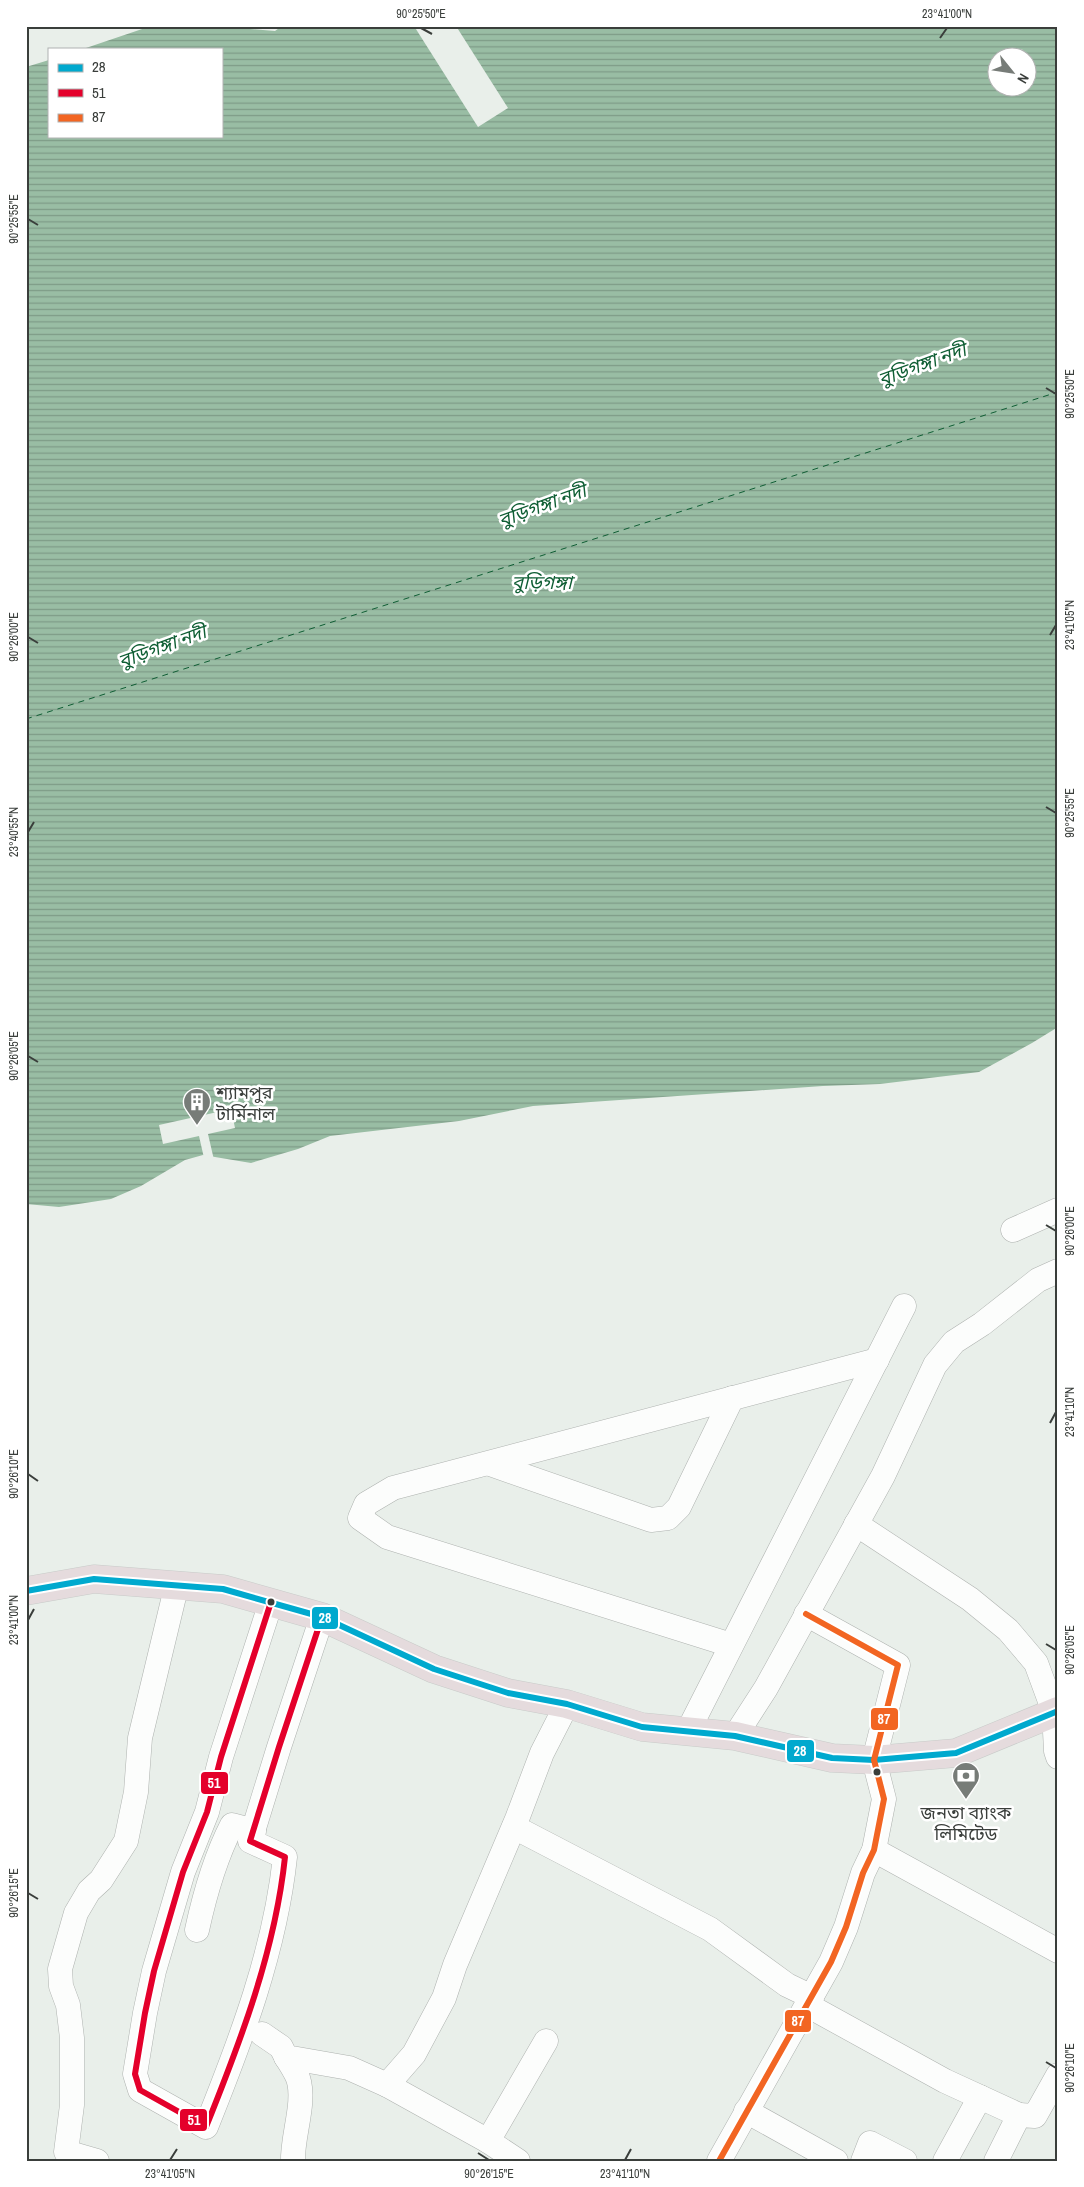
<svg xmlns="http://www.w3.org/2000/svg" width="1084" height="2187" viewBox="0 0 1084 2187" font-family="'Archivo Narrow','Noto Sans Bengali',sans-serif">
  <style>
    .water { fill: url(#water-rules); fill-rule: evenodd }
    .pier { fill: #e9efea }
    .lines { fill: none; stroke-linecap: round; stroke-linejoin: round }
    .ferry { stroke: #0f5e34; stroke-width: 1; stroke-dasharray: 6 5; stroke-linecap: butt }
    .minor-casing { stroke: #aeb2af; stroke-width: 25 }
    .highway-casing { stroke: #c8cbc9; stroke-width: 29 }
    .minor { stroke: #fcfdfc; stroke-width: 24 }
    .highway { stroke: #e5dbdd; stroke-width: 28 }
    .bus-1-casing { stroke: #fff; stroke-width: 10 }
    .bus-2-casing { stroke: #fff; stroke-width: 10 }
    .bus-3-casing { stroke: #fff; stroke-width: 10 }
    .bus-1 { stroke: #00a9ce; stroke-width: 6 }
    .bus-2 { stroke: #e4002b; stroke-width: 6 }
    .bus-3 { stroke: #f26522; stroke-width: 6 }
    .ticks { fill: none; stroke: #3a3e3b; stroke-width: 2 }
    .bus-dot { fill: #3a3e3b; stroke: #fff; stroke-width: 2 }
    .labels { text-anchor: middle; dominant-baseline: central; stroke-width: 5; stroke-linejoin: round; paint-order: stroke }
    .poi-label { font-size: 18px; fill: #3a3e3b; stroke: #fff; text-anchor: start }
    .water-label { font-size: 19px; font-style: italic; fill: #0f5e34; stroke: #fff }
    .line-badge { stroke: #fff; stroke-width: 2 }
    .badge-label { font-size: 14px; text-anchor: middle; font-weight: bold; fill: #fff }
    .neatline { fill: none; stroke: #3a3e3b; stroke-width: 2 }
    .ticks-label { font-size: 12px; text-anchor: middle; fill: #3a3e3b }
  </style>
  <defs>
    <pattern id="water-rules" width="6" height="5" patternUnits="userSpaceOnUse" patternTransform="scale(1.25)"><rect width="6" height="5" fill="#99bda4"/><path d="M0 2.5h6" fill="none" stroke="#7e9b87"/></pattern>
  </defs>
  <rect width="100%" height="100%" fill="#e9efea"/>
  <path class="water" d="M151,26H214L275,31L282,26H1058V1027L1032,1043L979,1072L880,1084L823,1086L533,1106L459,1121L330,1136L298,1149L251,1163L203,1155L185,1160L141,1186L111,1199L59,1207L26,1204V67L49,60V136H221V49H83ZM996,58H1026V88H996Z"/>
  <g class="pier">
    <path d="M414,26H456L508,108L478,127Z"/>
    <path d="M231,1109L235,1128L208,1134L214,1160L204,1158L199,1136L163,1144L159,1125Z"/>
  </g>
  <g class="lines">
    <path class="ferry" d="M26,719L1058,392"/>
    <defs>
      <g id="minor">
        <path d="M1013,1230L1058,1210"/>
        <path d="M490,1464L651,1520L668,1518L679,1507L732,1398"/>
        <path d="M856,1524L970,1599L1008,1630L1036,1663L1054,1712L1056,1751L1058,1757"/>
        <path d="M271,1602L221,1757L207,1812L183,1872L154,1971L145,2013L135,2074L140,2090L206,2127C241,2040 275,1951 285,1857L250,1841L279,1747L322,1617"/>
        <path d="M731,1645L387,1537L360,1518L366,1504L393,1488L877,1360"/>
        <path d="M688,1731L904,1306"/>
        <path d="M735,1736L766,1688L883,1476L935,1365L954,1342L982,1324L1038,1280L1058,1271"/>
        <path d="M514,1827L710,1929L787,1985L812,1997"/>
        <path d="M874,1850L1058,1951"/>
        <path d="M197,1930C205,1893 215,1858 232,1825L254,1831"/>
        <path d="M807,2005L945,2081L1019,2115"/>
        <path d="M262,2034L281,2047L286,2057L349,2068L387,2085"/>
        <path d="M286,2057C290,2063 295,2071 298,2078C306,2102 292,2136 293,2161"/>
        <path d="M746,2111L836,2161"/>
        <path d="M488,2141L546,2041"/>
        <path d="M97,2161L66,2152L72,2105V2038L68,2005L61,1986L60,1969L76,1913L89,1891L101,1880L126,1841L136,1792L140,1738L177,1584"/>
        <path d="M518,2161L488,2141L387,2085L414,2054L444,1998L455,1965L517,1819L542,1753L567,1704"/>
        <path d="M719,2161L831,1962L846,1927L863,1873L874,1850L884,1799L874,1760L898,1665L806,1614"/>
        <path d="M863,2161L870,2143L905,2161"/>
        <path d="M945,2161L980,2097"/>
        <path d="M996,2161L1019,2115L1035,2116L1058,2075"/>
      </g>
      <path id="highway" d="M26,1591L94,1579L223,1589L322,1617L434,1669L508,1693L567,1704L642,1727L735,1736L832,1758L874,1760L956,1753L1058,1711"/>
    </defs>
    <use href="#minor" class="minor-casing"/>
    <use href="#highway" class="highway-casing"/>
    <use href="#minor" class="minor"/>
    <use href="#highway" class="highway"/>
    <defs>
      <path id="bus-1" d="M26,1591L94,1579L223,1589L322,1617L434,1669L508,1693L567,1704L642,1727L735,1736L832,1758L874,1760L956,1753L1058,1711"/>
      <path id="bus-2" d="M271,1602L221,1757L207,1812L183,1872L154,1971L145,2013L135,2074L140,2090L206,2127C241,2040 275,1951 285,1857L250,1841L279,1747L322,1617"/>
      <path id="bus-3" d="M719,2161L831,1962L846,1927L863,1873L874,1850L884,1799L874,1760L898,1665L806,1614"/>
    </defs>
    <use href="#bus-1" class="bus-1-casing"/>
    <use href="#bus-2" class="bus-2-casing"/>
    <use href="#bus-3" class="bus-3-casing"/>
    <use href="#bus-1" class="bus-1"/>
    <use href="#bus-2" class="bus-2"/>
    <use href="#bus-3" class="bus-3"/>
  </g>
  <path class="ticks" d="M421,28L432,34M940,38L947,28M28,219L38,225M1046,388L1056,394M1050,635L1056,625M28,637L38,643M1046,807L1056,813M28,832L34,822M28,1056L38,1062M1046,1225L1056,1231M1050,1423L1056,1412M28,1474L38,1481M28,1620L34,1609M1046,1644L1056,1650M28,1893L38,1899M1046,2062L1056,2068M478,2153L489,2160M170,2160L177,2149M625,2160L631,2149"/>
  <defs>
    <symbol id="building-pin" viewBox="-11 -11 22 30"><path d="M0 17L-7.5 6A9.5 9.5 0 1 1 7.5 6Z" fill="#777c78" stroke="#fff"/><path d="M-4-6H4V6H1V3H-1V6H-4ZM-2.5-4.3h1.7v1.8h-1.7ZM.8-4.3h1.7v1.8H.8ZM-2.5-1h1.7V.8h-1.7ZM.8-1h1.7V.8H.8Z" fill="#fff"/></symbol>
    <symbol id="bank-pin" viewBox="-11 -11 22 30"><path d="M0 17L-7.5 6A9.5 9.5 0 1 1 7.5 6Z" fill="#777c78" stroke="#fff"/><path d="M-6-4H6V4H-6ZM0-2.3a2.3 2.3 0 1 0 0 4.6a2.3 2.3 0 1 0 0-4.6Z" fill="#fff"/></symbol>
  </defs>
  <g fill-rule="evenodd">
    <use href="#building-pin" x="181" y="1086" width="32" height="43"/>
    <use href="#bank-pin" x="950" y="1760" width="32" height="43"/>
  </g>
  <g class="bus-dot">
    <circle cx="271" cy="1602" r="4.5"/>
    <circle cx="877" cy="1772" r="4.5"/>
  </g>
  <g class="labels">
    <g class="poi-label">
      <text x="216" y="1092">শ্যামপুর<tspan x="216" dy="21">টার্মিনাল</tspan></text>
      <text x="966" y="1812" text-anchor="middle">জনতা ব্যাংক<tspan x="966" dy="21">লিমিটেড</tspan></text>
    </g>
    <g class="water-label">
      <text transform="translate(922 364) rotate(-20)">বুড়িগঙ্গা নদী</text>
      <text transform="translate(542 505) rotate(-20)">বুড়িগঙ্গা নদী</text>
      <text x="542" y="582">বুড়িগঙ্গা</text>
      <text transform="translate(162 646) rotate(-20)">বুড়িগঙ্গা নদী</text>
    </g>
  </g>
  <g class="line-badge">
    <rect x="311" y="1606" width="28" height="24" rx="5" fill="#00a9ce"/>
    <rect x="870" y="1707" width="29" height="24" rx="5" fill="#f26522"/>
    <rect x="786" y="1739" width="29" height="24" rx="5" fill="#00a9ce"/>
    <rect x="200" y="1771" width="29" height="24" rx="5" fill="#e4002b"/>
    <rect x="784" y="2009" width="28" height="24" rx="5" fill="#f26522"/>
    <rect x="179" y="2108" width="29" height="24" rx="5" fill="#e4002b"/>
  </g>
  <g class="badge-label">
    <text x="325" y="1623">28</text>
    <text x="884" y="1724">87</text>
    <text x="800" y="1756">28</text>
    <text x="214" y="1788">51</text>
    <text x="798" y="2026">87</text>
    <text x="194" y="2125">51</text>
  </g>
  <rect width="1084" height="2187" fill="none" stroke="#ffffff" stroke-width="55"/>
  <rect x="48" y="48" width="175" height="90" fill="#ffffff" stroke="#b0b2b1"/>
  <rect x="58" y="64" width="25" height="8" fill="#00a9ce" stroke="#b0b2b1"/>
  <text x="92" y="72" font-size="15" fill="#3a3e3b">28</text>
  <rect x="58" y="89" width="25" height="8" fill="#e4002b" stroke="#b0b2b1"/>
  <text x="92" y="98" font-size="15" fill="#3a3e3b">51</text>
  <rect x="58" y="114" width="25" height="8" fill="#f26522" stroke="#b0b2b1"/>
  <text x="92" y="122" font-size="15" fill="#3a3e3b">87</text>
  <g transform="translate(1012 72) rotate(120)"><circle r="24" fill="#ffffff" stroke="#b0b2b1"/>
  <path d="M0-4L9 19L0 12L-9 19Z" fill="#777c78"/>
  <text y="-8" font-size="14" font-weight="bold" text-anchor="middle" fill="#3a3e3b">N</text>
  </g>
  <rect x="28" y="28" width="1028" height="2132" class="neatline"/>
  <g class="ticks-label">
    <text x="421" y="18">90°25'50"E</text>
    <text x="947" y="18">23°41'00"N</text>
    <text transform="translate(14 219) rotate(-90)" y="4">90°25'55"E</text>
    <text transform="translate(1070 394) rotate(-90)" y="4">90°25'50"E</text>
    <text transform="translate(1070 625) rotate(-90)" y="4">23°41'05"N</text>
    <text transform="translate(14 637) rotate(-90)" y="4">90°26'00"E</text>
    <text transform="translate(1070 813) rotate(-90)" y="4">90°25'55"E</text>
    <text transform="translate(14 832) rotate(-90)" y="4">23°40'55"N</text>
    <text transform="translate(14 1056) rotate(-90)" y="4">90°26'05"E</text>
    <text transform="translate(1070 1231) rotate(-90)" y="4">90°26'00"E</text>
    <text transform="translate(1070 1412) rotate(-90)" y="4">23°41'10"N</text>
    <text transform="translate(14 1474) rotate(-90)" y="4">90°26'10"E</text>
    <text transform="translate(14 1620) rotate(-90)" y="4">23°41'00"N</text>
    <text transform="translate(1070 1650) rotate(-90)" y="4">90°26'05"E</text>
    <text transform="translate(14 1893) rotate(-90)" y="4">90°26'15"E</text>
    <text transform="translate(1070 2068) rotate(-90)" y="4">90°26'10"E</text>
    <text x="170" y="2178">23°41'05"N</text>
    <text x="489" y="2178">90°26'15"E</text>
    <text x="625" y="2178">23°41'10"N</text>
  </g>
</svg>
